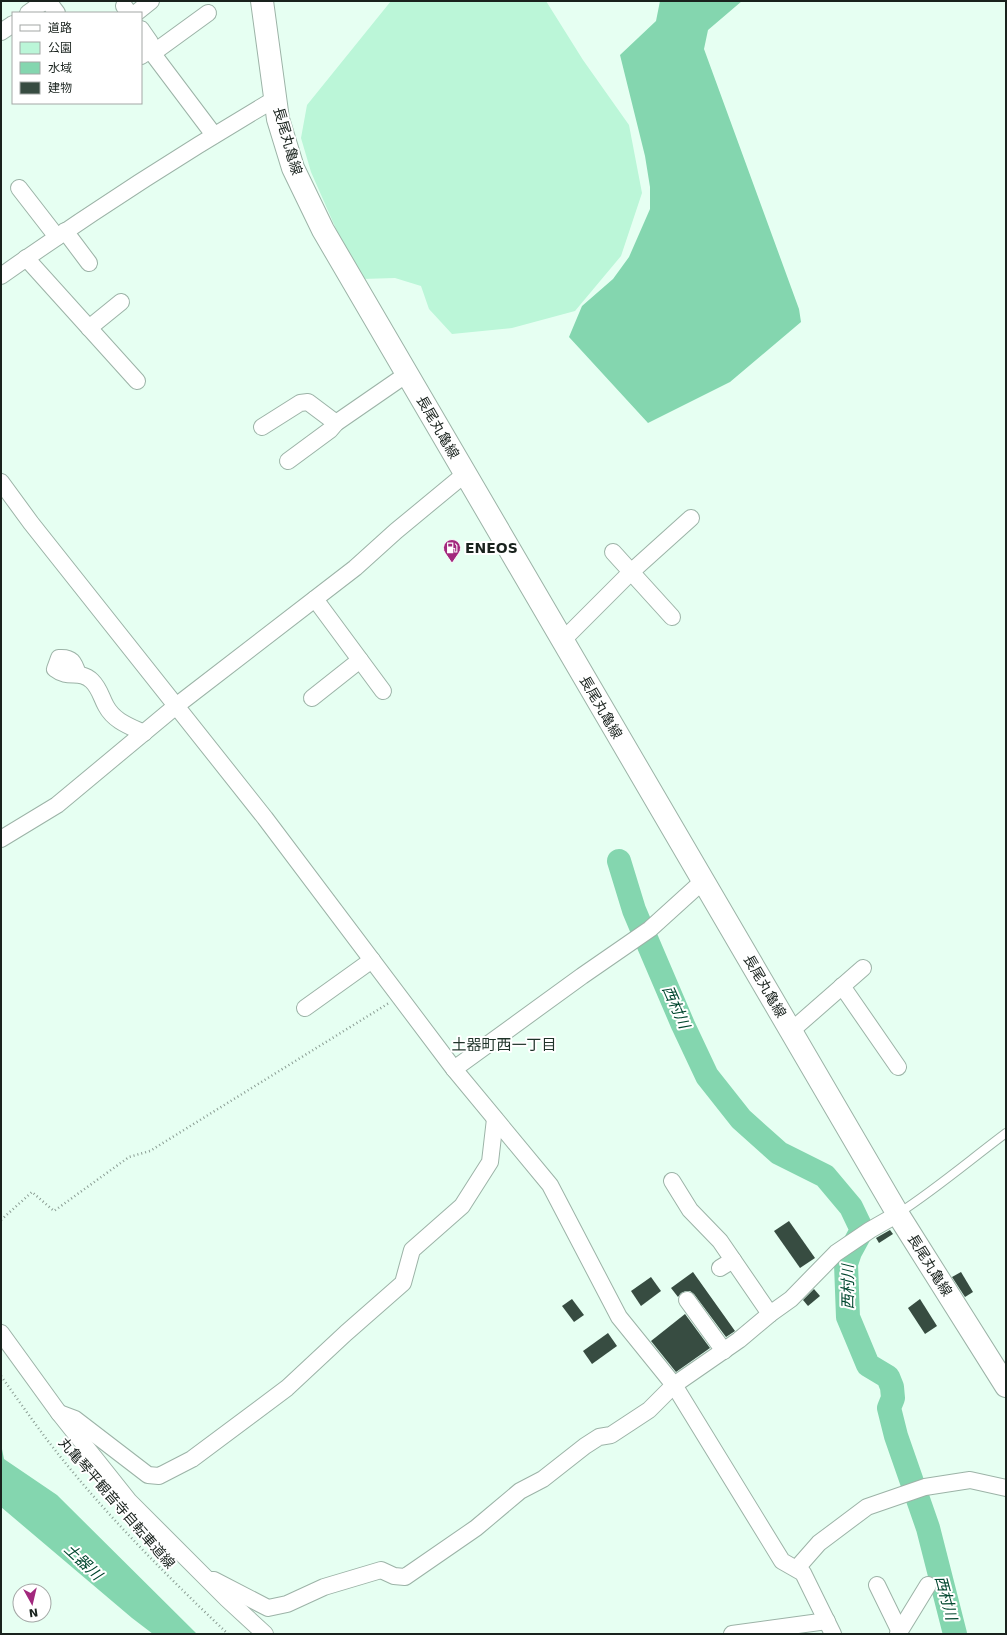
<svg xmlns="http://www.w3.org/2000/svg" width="1007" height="1635" viewBox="0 0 1007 1635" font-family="'DejaVu Sans','Noto Sans JP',sans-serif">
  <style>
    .green { fill: #bbf6d8 }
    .water { fill: #84d6af }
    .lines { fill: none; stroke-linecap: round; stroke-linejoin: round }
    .river { stroke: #84d6af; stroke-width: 24 }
    .building { fill: #374c41 }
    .service-casing { stroke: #9cb3a7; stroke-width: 10 }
    .minor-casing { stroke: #9cb3a7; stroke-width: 18 }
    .primary-casing { stroke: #9cb3a7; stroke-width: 24 }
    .path { stroke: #8a9c93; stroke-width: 2.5; stroke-dasharray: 1 3; stroke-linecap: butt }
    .service { stroke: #fff; stroke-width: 8 }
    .minor { stroke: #fff; stroke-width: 16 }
    .primary { stroke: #fff; stroke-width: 22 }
    .labels { text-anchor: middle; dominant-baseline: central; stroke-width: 4; stroke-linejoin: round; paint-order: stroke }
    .street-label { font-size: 14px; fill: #19221d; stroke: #fff }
    .poi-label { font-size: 14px; font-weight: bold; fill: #19221d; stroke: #fff; text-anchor: start }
    .water-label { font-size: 15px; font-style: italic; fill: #00462e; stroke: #fff }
    .neighbourhood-label { font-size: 15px; fill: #1f3329; stroke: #fff }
  </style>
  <rect width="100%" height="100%" fill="#e6fff2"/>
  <path class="green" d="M391,1H546L583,60L629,125L642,193L621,256L575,311L512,328L452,334L429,309L421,286L395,278L362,279L344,247L311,172L301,138L307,105Z"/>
  <g class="water">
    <path d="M660,1H742L708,30L704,49L799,309L801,322L730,382L648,423L569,337L582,306L613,279L629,257L650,209V187L645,156L620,55L656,21Z"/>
    <path d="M1,1444L4,1459L57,1495L197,1634H153L132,1618L1,1507Z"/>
  </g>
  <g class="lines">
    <path class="river" d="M619,861L634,910L642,929L683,1025L707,1076L741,1119L779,1153L825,1176L851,1207L862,1230L850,1252L846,1264L848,1317L868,1365L888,1377L892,1387L893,1398L889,1408L896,1436L928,1528L955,1634"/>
  </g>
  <g class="building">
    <path d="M789,1221L815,1258L800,1268L774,1231Z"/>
    <path d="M890,1230L893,1234L879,1243L876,1238Z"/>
    <path d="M693,1272L735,1331L726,1337L694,1294L690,1291H686L681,1293L678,1297L671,1288Z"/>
    <path d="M961,1272L973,1292L965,1297L952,1277Z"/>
    <path d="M651,1277L661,1291L641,1306L631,1291Z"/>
    <path d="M814,1289L820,1296L808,1306L803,1300Z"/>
    <path d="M572,1299L584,1315L574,1322L562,1306Z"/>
    <path d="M920,1299L937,1326L925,1334L908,1308Z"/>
    <path d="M685,1314L710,1348L676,1372L651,1341Z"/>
    <path d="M608,1333L617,1346L592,1364L583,1351Z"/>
  </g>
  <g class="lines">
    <defs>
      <path id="service" d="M899,1213C936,1189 970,1160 1006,1133"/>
      <g id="minor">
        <path d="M48,1L57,13"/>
        <path d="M124,6L129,13"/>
        <path d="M28,13L45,1"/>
        <path d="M136,13L151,1"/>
        <path d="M141,29L150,42V50"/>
        <path d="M1,32L13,24"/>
        <path d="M153,53L208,13"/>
        <path d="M141,56L150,50L214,135"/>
        <path d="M19,188L57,237"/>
        <path d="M65,231L89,263"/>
        <path d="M26,258L137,381"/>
        <path d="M1,276C90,213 181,154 275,99"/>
        <path d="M89,328L121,302"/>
        <path d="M262,427L300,403L308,402L336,423"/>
        <path d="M288,461L330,430L336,423L407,374"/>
        <path d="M1,482L31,523L265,818L454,1069L550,1185L619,1317L674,1385L782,1561L803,1573L833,1634"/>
        <path d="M613,552L672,617"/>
        <path d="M315,599L383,691"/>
        <path d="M563,640L631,572L691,518"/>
        <path d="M78,674C74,662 72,657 59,658L55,669C69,680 79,669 92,681C100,689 101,697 106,706C114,721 129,726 144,733"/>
        <path d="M312,698L360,660"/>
        <path d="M1,839L57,805L176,706L355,568L396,531L465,474"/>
        <path d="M842,986L898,1067"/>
        <path d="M305,1008L372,960"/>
        <path d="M791,1031L863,968"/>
        <path d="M454,1069L582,976L650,929L703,881"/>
        <path d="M672,1181L690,1210L720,1241L770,1314"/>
        <path d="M720,1268L733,1260"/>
        <path d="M687,1300L724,1351"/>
        <path d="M1,1333L59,1413L129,1501L227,1599L265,1634"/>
        <path d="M59,1413L75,1419L148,1475L159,1476L192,1459L287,1388L346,1333L403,1283L412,1250L462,1206L490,1162L495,1119"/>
        <path d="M797,1568L819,1543L867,1507L925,1487L970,1480L1006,1488"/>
        <path d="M209,1580H214L268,1608L287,1604L324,1587L381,1570L394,1576L405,1577L476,1528L520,1491L543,1479L585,1446L599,1437L611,1435L649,1410L674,1385L739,1340L770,1314L791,1299L836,1253L870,1230L898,1214"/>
        <path d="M877,1585L900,1632"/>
        <path d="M732,1634L827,1621"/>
        <path d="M898,1634L928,1585"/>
      </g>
      <path id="primary" d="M262,1L278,119L293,168L323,230L899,1216L1006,1386"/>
    </defs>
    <use href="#service" class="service-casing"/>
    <use href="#minor" class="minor-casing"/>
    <use href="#primary" class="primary-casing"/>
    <g class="path">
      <path d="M1,1220L32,1192L54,1211L129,1157L150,1151L389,1003"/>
      <path d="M1,1376C21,1404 41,1433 63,1460C113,1522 170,1579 228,1634"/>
    </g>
    <use href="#service" class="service"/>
    <use href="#minor" class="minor"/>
    <use href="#primary" class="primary"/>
  </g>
  <defs>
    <symbol id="fuel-pin" viewBox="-11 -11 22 30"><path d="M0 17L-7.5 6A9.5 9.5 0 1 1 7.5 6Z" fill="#a2287d" stroke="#fff"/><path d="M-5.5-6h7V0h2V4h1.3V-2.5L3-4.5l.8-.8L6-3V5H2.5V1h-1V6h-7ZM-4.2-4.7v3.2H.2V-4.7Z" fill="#fff"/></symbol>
  </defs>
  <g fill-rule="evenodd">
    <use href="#fuel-pin" x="442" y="538" width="20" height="27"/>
  </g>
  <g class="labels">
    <g class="street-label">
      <text transform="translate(288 141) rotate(74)">長尾丸亀線</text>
      <text transform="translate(438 427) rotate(60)">長尾丸亀線</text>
      <text transform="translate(601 707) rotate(60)">長尾丸亀線</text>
      <text transform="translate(765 986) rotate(60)">長尾丸亀線</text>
      <text transform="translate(930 1265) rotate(58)">長尾丸亀線</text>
      <text transform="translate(117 1503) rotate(49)">丸亀琴平観音寺自転車道線</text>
    </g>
    <g class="poi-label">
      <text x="465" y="548">ENEOS</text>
    </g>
    <g class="water-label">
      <text transform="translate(676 1007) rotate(66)">西村川</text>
      <text transform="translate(848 1287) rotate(-90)">西村川</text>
      <text transform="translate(83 1562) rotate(43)">土器川</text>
      <text transform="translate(946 1598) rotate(75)">西村川</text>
    </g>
    <g class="neighbourhood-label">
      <text x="504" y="1045">土器町西一丁目</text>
    </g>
  </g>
  <rect width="1007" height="1635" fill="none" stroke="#19221d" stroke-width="4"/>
  <rect x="12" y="12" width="130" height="92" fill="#ffffff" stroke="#a3a7a5"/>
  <rect x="20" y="25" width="20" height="6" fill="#ffffff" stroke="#a3a7a5"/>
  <text x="48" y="32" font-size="12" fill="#19221d">道路</text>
  <rect x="20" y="42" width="20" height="12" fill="#bbf6d8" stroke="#a3a7a5"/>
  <text x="48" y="52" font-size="12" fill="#19221d">公園</text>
  <rect x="20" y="62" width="20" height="12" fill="#84d6af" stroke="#a3a7a5"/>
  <text x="48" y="72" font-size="12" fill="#19221d">水域</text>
  <rect x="20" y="82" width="20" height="12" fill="#374c41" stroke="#a3a7a5"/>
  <text x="48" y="92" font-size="12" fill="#19221d">建物</text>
  <g transform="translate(32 1603) rotate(172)"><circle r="19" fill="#ffffff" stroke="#a3a7a5"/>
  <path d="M0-3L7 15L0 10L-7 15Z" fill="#a2287d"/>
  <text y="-6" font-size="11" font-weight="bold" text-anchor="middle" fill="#19221d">N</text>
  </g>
</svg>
